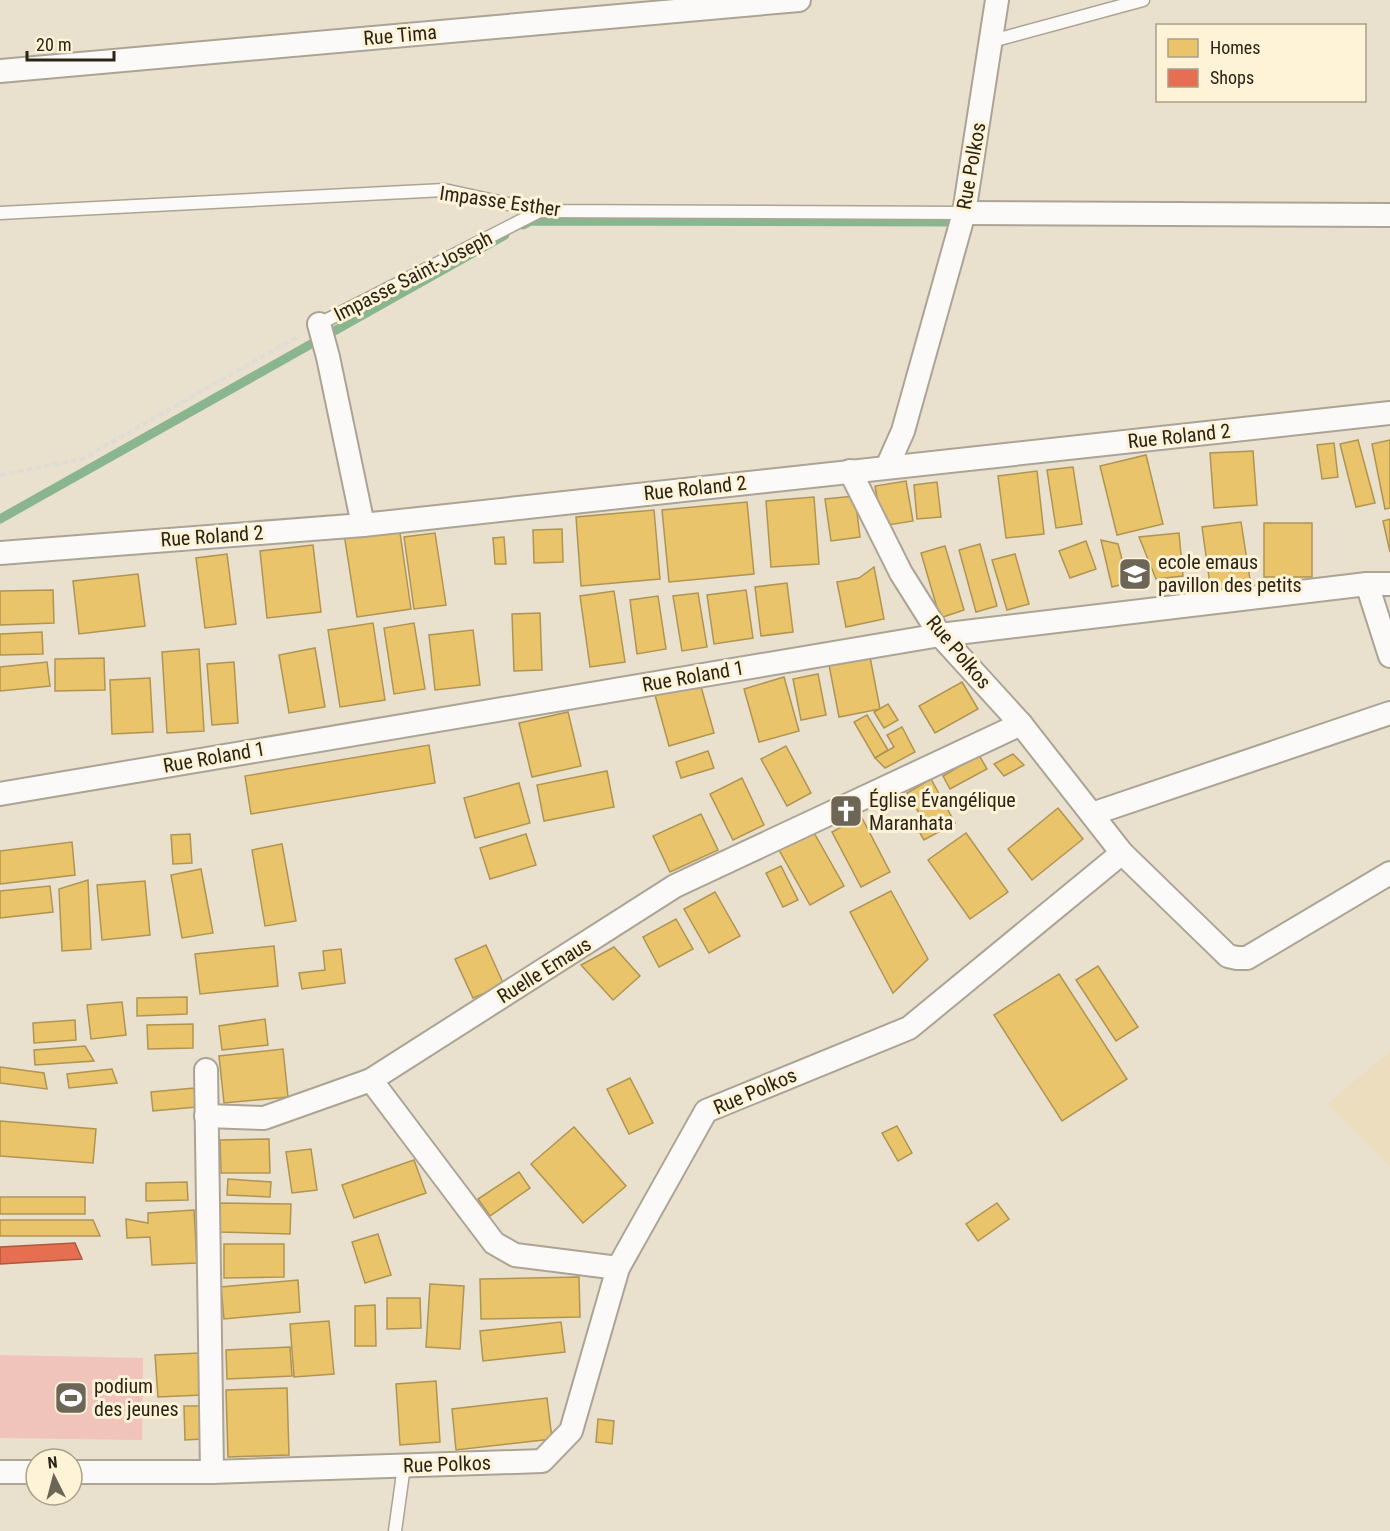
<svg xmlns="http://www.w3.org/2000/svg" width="1390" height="1531" viewBox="0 0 1390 1531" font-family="'Roboto Condensed',sans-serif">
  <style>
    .built { fill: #ebddbe }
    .green { fill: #f0c4bb }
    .homes { fill: #e9c46a; stroke: #b09451; stroke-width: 1.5 }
    .shops { fill: #e76f51; stroke: #ae5840; stroke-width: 1.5 }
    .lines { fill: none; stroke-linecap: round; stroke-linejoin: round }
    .stream { stroke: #8ab68f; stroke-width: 9 }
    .lane-casing { stroke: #aba495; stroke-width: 15 }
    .street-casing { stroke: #aba495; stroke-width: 26 }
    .path { stroke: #dfdcd6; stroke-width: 4; stroke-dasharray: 6 3; stroke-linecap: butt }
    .lane { stroke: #fcfaf8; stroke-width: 12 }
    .street { stroke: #fcfaf8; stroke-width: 22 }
    .labels { text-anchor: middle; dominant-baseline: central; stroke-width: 6; stroke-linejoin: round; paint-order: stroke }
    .street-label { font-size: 20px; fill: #2a2417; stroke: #fef2d7 }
    .poi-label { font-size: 20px; fill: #2a2417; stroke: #fef2d7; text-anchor: start }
  </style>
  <rect width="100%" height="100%" fill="#e9e0cd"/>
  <path class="built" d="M1390,1052V1167L1327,1104Z"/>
  <path class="green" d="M0,1355L143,1358L142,1440L0,1438Z"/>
  <g class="homes">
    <path d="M1358,440L1375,503L1356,507L1340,444Z"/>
    <path d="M1390,440V508L1385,509L1372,444Z"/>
    <path d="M1334,443L1338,477L1322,479L1317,445Z"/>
    <path d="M1253,451L1257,505L1214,508L1210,453Z"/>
    <path d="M1146,455L1163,524L1117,535L1100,466Z"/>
    <path d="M1073,467L1082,524L1056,528L1047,470Z"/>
    <path d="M1037,471L1044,534L1006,538L998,476Z"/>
    <path d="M906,481L913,521L882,526L875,486Z"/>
    <path d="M937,482L941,517L917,519L914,485Z"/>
    <path d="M855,496L860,537L831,541L825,499Z"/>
    <path d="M814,497L819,564L771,567L766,501Z"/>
    <path d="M747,502L754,574L669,582L662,510Z"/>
    <path d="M654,510L660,579L581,586L576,517Z"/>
    <path d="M1390,519V552L1383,521Z"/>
    <path d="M1241,522L1251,586L1211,592L1202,527Z"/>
    <rect x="1264" y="523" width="48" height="54"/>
    <path d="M399,526L411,609L357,617L344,534Z"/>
    <path d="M562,529L563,562L534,563L533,530Z"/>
    <path d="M435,533L446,605L414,609L404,537Z"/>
    <path d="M1179,533L1183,576L1156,579L1139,537Z"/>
    <path d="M504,537L506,564H495L493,538Z"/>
    <path d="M1101,540L1118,544L1128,583L1112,587Z"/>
    <path d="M1086,541L1096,569L1070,578L1059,551Z"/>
    <path d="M980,544L997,606L976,612L959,550Z"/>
    <path d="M313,545L321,612L267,618L260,551Z"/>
    <path d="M945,546L964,610L940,618L921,553Z"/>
    <path d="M227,554L236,624L205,628L196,558Z"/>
    <path d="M1015,554L1029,604L1007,610L992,560Z"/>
    <path d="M874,567L884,619L846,627L837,582L859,578Z"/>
    <path d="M138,574L145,626L79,634L73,581Z"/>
    <path d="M787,583L793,632L761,636L755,587Z"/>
    <path d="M53,590L54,623L0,625V591Z"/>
    <path d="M746,590L753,638L714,644L707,595Z"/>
    <path d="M614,591L625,662L590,667L580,596Z"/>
    <path d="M698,593L707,647L682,651L673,596Z"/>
    <path d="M658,596L666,649L637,654L630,600Z"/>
    <path d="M540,613L542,670L514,671L512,614Z"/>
    <path d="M373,623L385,700L340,707L328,630Z"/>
    <path d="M414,623L425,689L394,694L384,628Z"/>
    <path d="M473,630L480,685L435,690L429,635Z"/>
    <path d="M42,632L43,654L0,655V634Z"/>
    <path d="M315,648L325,707L289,713L279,655Z"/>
    <path d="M199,649L204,731L167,733L162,652Z"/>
    <path d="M870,657L880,709L839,717L829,665Z"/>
    <path d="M104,658L105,690L55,691V659Z"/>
    <path d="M47,662L50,686L0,691V667Z"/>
    <path d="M234,662L238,723L212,725L207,664Z"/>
    <path d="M818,674L826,715L801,720L793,679Z"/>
    <path d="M784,677L799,731L759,742L744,689Z"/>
    <path d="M150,678L153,732L112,734L110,680Z"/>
    <path d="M962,682L978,709L935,733L919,706Z"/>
    <path d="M700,683L714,733L669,746L655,695Z"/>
    <path d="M888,704L898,720L884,728L874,712Z"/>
    <path d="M568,712L581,766L532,777L519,723Z"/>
    <path d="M867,715L888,750L875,758L854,722Z"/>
    <path d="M902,727L915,752L885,768L875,758L894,747L887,735Z"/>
    <path d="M429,745L435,783L251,814L245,776Z"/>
    <path d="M786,746L811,793L787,806L761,759Z"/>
    <path d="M708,751L714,768L681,778L676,762Z"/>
    <path d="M1013,754L1024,765L1004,776L994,764Z"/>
    <path d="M979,755L987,769L950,789L943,776Z"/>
    <path d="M607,771L614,807L544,821L537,785Z"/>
    <path d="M742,778L764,825L733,840L710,794Z"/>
    <path d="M931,779L955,823L924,840L917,828L925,823L907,793Z"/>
    <path d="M519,783L530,823L475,838L464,798Z"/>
    <path d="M1058,808L1083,839L1032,880L1008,849Z"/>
    <path d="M701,814L718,850L670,872L653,836Z"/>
    <path d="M861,816L890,872L861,887L832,832Z"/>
    <path d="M813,831L844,886L810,905L779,850Z"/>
    <path d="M966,833L1008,892L970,919L928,860Z"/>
    <path d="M190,834L192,863L173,864L171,835Z"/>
    <path d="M526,834L536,865L490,879L480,848Z"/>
    <path d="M72,842L75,875L0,884V851Z"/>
    <path d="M282,844L296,921L265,926L252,850Z"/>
    <path d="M781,866L798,900L783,907L766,873Z"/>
    <path d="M201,869L213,933L182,938L171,875Z"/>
    <path d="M88,880L91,949L62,951L59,889Z"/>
    <path d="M145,881L150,935L102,940L97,885Z"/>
    <path d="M50,886L53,912L0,918V891Z"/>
    <path d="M891,891L928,959L893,993L850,912Z"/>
    <path d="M715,892L740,936L709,953L684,909Z"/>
    <path d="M676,919L693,949L659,967L643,937Z"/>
    <path d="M486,945L504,985L473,998L455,959Z"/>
    <path d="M274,946L278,986L200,994L195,954Z"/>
    <path d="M614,947L640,976L613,1000L581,965Z"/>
    <path d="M341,949L345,983L302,989L299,973L325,970L323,951Z"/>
    <path d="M1098,966L1138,1027L1116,1041L1076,980Z"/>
    <path d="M1059,974L1127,1079L1062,1121L994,1015Z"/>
    <path d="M187,997V1014L137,1016V998Z"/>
    <path d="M122,1002L126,1035L91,1039L87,1005Z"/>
    <path d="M265,1019L268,1045L222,1050L219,1026Z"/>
    <path d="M75,1020L76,1040L34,1043L33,1023Z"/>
    <path d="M193,1024V1048L148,1049L147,1025Z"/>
    <path d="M85,1046L94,1061L35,1065L34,1050Z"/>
    <path d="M283,1049L288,1097L224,1103L219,1056Z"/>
    <path d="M0,1067L44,1073L47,1089L0,1083Z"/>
    <path d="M112,1069L117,1083L69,1088L67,1074Z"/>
    <path d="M630,1078L653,1123L629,1134L607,1089Z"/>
    <path d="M194,1088L196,1107L153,1111L151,1092Z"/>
    <path d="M0,1121L96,1129L93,1163L0,1156Z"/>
    <path d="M897,1126L912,1153L898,1161L882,1133Z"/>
    <path d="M574,1127L626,1186L583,1223L531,1164Z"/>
    <path d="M269,1139L270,1173H221L220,1140Z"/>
    <path d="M311,1149L317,1190L292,1193L286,1152Z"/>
    <path d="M414,1160L426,1193L354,1218L342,1185Z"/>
    <path d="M519,1172L530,1188L490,1216L478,1199Z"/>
    <path d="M228,1179L271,1182L270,1197L227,1195Z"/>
    <path d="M187,1182L188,1200L146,1201V1183Z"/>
    <rect x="0" y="1197" width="85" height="17"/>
    <path d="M220,1203L291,1204L290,1234L220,1232Z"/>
    <path d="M997,1203L1009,1219L978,1241L966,1224Z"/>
    <path d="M194,1210L197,1263L152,1265L150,1237L127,1238L126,1219L148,1223V1213Z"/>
    <path d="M0,1220H93L100,1236H0Z"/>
    <path d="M378,1234L391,1275L365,1283L352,1242Z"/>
    <path d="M224,1244H284V1277L224,1278Z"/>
    <path d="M579,1277L580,1317L481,1319L480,1279Z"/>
    <path d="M298,1280L300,1312L224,1319L221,1287Z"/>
    <path d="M430,1284L464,1286L460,1349L426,1347Z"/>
    <path d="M387,1298H420L421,1328L387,1329Z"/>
    <path d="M375,1305L376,1346H355V1306Z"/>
    <path d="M329,1321L334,1374L294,1377L290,1324Z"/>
    <path d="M561,1322L565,1352L483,1361L480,1331Z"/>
    <path d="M290,1347L292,1376L227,1379L226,1350Z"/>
    <path d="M200,1353L202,1395L158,1397L155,1355Z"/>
    <path d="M436,1381L440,1442L400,1445L396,1384Z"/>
    <path d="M287,1388L289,1455L228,1457L226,1390Z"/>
    <path d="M547,1398L552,1439L456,1450L452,1409Z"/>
    <path d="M184,1406H202V1439L185,1440Z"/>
    <path d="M598,1419L614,1421L612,1444L596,1442Z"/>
  </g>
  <path class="shops" d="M75,1243L82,1259L0,1264V1247Z"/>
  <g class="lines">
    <g class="stream">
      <path d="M523,225L531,221L961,222"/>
      <path d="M0,519L505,235"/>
    </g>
    <defs>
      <g id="lane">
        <path d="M992,41L1143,0"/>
        <path d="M0,213L444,190L540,211L964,213"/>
        <path d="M319,324L540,211"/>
        <path d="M395,1531L404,1466"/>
      </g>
      <g id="street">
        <path d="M0,71L799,0"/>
        <path d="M964,213L1390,215"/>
        <path d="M319,324L328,357L363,525"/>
        <path d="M887,467L903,431L964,213L997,0"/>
        <path d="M0,553L363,525L1390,413"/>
        <path d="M1367,584L1390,656"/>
        <path d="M0,794L940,635L1367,584H1390"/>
        <path d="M1092,814L1390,713"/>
        <path d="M1122,853L1228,956L1237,958H1247L1390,873"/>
        <path d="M206,1070L212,1472"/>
        <path d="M206,1116L264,1118L371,1080"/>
        <path d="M618,1268L515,1255L494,1243L371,1080L675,886L1021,724"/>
        <path d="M0,1472H36"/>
        <path d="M72,1472H212L542,1461L571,1431L618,1268L706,1111L909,1028L1122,853L1021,724L940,635L901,573L850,471"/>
      </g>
    </defs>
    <use href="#lane" class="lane-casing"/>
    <use href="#street" class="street-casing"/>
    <path class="path" d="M0,475L82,459L297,337"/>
    <use href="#lane" class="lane"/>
    <use href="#street" class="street"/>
  </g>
  <defs>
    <symbol id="school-square" viewBox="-11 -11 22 22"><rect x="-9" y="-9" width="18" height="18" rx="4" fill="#6d6657" stroke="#fef2d7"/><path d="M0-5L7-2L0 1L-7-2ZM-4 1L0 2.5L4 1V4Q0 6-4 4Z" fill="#fff"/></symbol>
    <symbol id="church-square" viewBox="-11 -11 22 22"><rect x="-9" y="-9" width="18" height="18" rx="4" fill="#6d6657" stroke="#fef2d7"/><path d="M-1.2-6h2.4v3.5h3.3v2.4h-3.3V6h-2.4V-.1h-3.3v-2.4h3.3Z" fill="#fff"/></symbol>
    <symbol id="stadium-square" viewBox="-11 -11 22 22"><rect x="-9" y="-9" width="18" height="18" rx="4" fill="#6d6657" stroke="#fef2d7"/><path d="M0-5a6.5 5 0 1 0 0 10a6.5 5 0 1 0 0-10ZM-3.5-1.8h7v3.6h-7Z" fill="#fff"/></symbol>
  </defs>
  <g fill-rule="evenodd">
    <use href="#school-square" x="1116" y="555" width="38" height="38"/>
    <use href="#church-square" x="827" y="792" width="38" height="38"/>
    <use href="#stadium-square" x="52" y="1379" width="38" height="38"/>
  </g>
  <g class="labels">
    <g class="street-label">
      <text transform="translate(400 35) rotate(-5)">Rue Tima</text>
      <text transform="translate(971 166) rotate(-80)">Rue Polkos</text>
      <text transform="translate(500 201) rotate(8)">Impasse Esther</text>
      <text transform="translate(413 276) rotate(-27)">Impasse Saint-Joseph</text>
      <text transform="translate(1179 436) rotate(-6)">Rue Roland 2</text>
      <text transform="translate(695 488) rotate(-6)">Rue Roland 2</text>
      <text transform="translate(212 536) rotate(-4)">Rue Roland 2</text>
      <text transform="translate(959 652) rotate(50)">Rue Polkos</text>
      <text transform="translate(693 676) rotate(-10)">Rue Roland 1</text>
      <text transform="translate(214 757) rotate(-10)">Rue Roland 1</text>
      <text transform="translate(544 970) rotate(-32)">Ruelle Emaus</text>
      <text transform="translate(755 1091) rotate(-23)">Rue Polkos</text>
      <text transform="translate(447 1464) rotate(-2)">Rue Polkos</text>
    </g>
    <g class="poi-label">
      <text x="1158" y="562">ecole emaus<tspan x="1158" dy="23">pavillon des petits</tspan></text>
      <text x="869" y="800">Église Évangélique<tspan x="869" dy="23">Maranhata</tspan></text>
      <text x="94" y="1386">podium<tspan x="94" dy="23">des jeunes</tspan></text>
    </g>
  </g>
  <rect x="1156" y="24" width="210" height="78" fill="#fef2d7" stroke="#a9a08a" stroke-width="1.5"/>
  <rect x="1168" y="39" width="30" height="18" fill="#e9c46a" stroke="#a9a08a" stroke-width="1.5"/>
  <text x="1210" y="54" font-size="18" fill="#2a2417">Homes</text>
  <rect x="1168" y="69" width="30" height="18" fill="#e76f51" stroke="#a9a08a" stroke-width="1.5"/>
  <text x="1210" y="84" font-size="18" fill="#2a2417">Shops</text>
  <g transform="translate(54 1477) rotate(354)"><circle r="28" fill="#fef2d7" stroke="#a9a08a" stroke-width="1.5"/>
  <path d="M0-4.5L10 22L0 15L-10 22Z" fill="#6d6657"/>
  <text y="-9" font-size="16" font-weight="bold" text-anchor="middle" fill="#2a2417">N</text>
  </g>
  <path d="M27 51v9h87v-9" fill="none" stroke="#2a2417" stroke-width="3"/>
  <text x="36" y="51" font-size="18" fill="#2a2417" stroke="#fef2d7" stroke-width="4.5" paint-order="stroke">20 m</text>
</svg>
